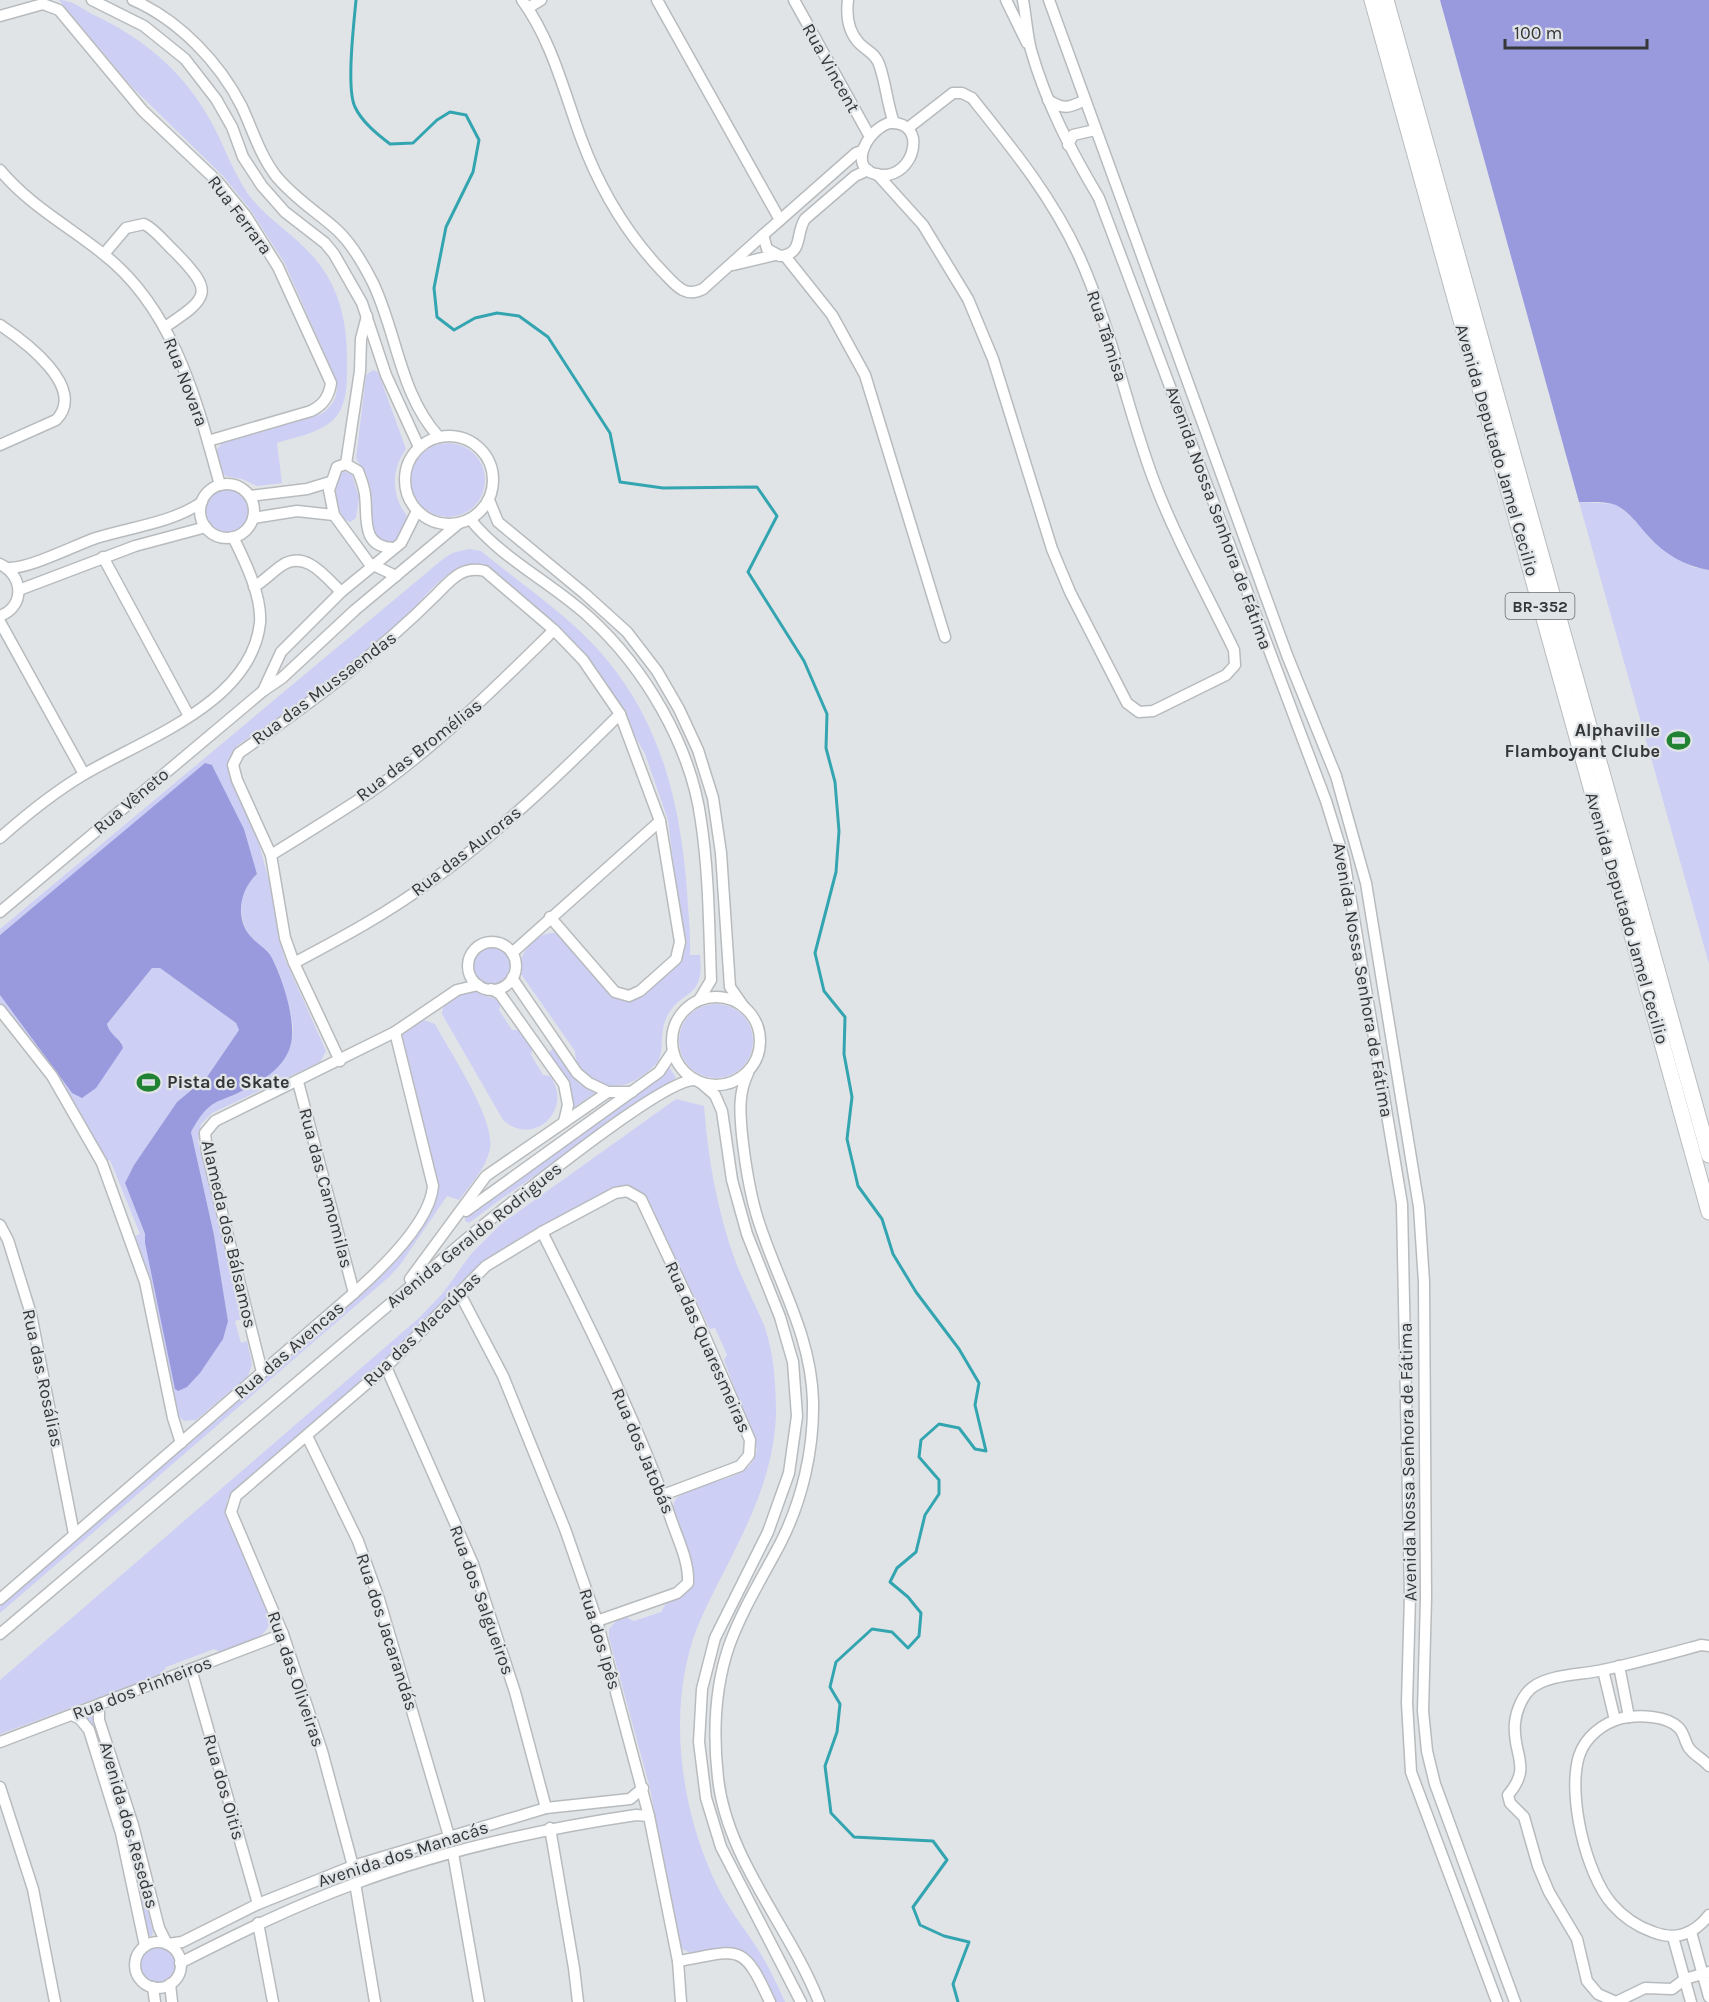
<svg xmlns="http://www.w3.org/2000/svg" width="1709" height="2002" viewBox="0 0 1709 2002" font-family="Karla,sans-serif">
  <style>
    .green { fill: #cdcff5 }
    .forest { fill: #999ade }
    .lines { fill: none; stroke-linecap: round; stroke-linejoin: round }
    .stream { stroke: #33a5b0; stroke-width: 3 }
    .minor-casing { stroke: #b8bbbd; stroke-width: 13 }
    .highway-casing { stroke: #b8bbbd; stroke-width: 17 }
    .minor { stroke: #fff; stroke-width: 10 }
    .highway { stroke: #fff; stroke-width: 15 }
    .labels { text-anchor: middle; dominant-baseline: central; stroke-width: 4.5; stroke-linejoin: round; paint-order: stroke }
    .shield { fill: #e1e4e7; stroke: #696a6c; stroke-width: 1.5 }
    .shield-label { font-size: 16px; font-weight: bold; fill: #353637 }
    .street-label { font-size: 18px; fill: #353637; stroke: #e1e4e7 }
    .poi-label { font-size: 18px; font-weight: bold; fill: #353637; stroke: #e1e4e7; text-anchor: end }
  </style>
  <rect width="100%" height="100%" fill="#e1e4e7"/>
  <g class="green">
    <path d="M59,0C74,0 86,12 100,18C151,43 189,78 215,129C226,151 234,173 248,194C267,220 296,235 316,260C343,293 348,330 347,371C347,387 346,406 335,418C321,433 295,437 277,443L282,483L257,486L242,479L226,476L220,471L216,451L222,443L321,414C335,405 340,392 335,377L284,262L250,209L224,177L131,86Z"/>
    <path d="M373,370L378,372L406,449C391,470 391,495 407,516L398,539L394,543L377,541L370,521L371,490L366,473L356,459L366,375Z"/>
    <circle cx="448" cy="480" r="37"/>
    <path d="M344,471L352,475L359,497L356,518L350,522L344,519C336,506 330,483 344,471Z"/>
    <circle cx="227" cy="511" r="21"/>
    <path d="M1579,502L1615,504L1635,519L1650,539L1692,567L1709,570V964Z"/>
    <path d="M469,549L481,551C516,580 559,609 590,641C658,711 680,797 687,891C688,912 691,934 690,955H700C705,1003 680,986 665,1021C660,1035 664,1050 658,1062C650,1070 637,1081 626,1084C603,1091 575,1076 575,1051L521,974C516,955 535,931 556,933L610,995C633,1011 654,984 672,971L676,965L683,942L668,820L645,754L610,691L481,565C453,557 421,602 403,620C354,669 294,706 238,745L228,760L229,776L259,844L269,881L284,957L326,1051L320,1062L212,1113L201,1124L198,1141L242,1319L235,1321L241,1343L247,1341L252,1364L248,1376L196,1420L184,1421L175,1413L145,1266L135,1236L140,1234L110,1160L104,1161L55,1077L0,1004V995L72,1093L122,1043L109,1031L107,1024L152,968H160L236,1023L239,1030L207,1077L177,1102L134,1165L125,1183L145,1235V1243L151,1267L228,1321L214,1235L191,1132C197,1121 203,1111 213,1104C219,1099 228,1098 235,1095C260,1082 293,1062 293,1030C292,1012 281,970 270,955C265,948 255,944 250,936C236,915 239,890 257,874L244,829L212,765L205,763L0,935V929L443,559L452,553Z"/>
    <circle cx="492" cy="966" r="19"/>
    <path d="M473,991L498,1000L501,1004L499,1010L512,1030H520L532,1049L531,1055L543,1075L550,1076C574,1109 534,1148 503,1120L442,1014C442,1000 461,992 473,991Z"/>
    <circle cx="716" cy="1041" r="37"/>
    <path d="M424,1020L435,1024C450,1052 496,1120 490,1149C486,1168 470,1185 459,1200L447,1196L400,1265L389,1277L0,1613V1604L402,1252L432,1208L437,1194L402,1037L405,1031Z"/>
    <path d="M554,1048L578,1083L595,1093L570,1110L548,1053Z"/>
    <path d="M669,1067L676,1078L501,1199L469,1223L465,1221V1216Z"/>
    <path d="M676,1099L704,1106C708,1159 717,1210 735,1260C743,1282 755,1303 764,1325C774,1352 776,1386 776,1415C773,1490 734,1548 703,1614C663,1699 679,1815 722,1895C733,1915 747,1932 759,1951C769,1967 777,1984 785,2002H775C768,1987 762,1967 750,1956C728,1937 694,1966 679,1945L650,1788L609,1638V1629L616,1621L626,1617L634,1621L661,1612L666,1603L686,1593C707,1565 668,1532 674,1502C692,1476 752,1488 757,1449L724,1360L727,1355L715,1328L710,1329L647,1200C640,1189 630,1185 616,1188L511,1244L487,1260L413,1335L232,1493L227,1500V1512L270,1616C272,1640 238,1645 220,1652L214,1649L166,1667L162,1674L0,1734V1680L419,1318L443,1293L471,1254L501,1224Z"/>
    <path d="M93,1711L129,1826L153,1932L152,1936L148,1935L123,1828L84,1716Z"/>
    <circle cx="158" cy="1965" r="18"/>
  </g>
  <g class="forest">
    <path d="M1440,0H1709V570C1685,566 1666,555 1649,537C1639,526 1631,513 1616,505C1606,501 1590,502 1579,502Z"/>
    <path d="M205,763L212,765L244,829L257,874C239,890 234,921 253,939C259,945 268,950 272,958C282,978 291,1006 292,1028C295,1064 263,1081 234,1095C227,1098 219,1100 213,1104C203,1111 197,1121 191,1132L214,1235L228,1321L223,1339L200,1373L187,1387L178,1391L175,1389L145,1243V1234L125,1183L134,1165L177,1102L207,1077L239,1030L236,1023L160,968H152L107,1024C109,1035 121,1038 123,1048L96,1088L82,1098L72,1093L0,995V935Z"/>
  </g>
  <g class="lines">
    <path class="stream" d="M356,0C354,22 346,89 355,107C362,122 377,134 390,144L413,143L437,120L450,112L466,115L479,140L473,172L446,227L434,288L437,317L454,330L475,318L497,313L519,316L548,337L610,433L620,482L663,488L757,487L777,516L748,572L804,661L827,714L826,748L835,782L839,831L836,872L815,953L824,991L845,1017L844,1054L852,1097L847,1139L858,1186L882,1219L893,1254L916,1292L959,1349L979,1383L975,1405L986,1451L975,1449L959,1428L939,1424L921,1440L919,1457L939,1480V1494L925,1515L916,1552L897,1568L890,1582L908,1597L921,1613L919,1636L908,1648L892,1632L872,1629L836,1662L830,1687L840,1704L837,1732L825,1766L831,1813L854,1837L933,1841L947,1860L913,1907L920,1925L944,1936L969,1942L953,1984L958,2002"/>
    <defs>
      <g id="minor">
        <path d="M92,0L144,26L185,59L216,99L232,127L243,157L262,186L285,212L325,243L334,254L362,303L386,375L419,447"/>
        <path d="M133,0C179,20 220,63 242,107C253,131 260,155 276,176C295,199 316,211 337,230C352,244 364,265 373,283C397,333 400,395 439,437"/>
        <path d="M522,0C552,41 564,92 581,138C599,187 626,233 662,271C674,283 684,299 703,289L763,235"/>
        <path d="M657,0L780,220"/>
        <path d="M794,0L869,135"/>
        <path d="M848,0C846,16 848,32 860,44C867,51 875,53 879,64C886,83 887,104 894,123"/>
        <path d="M1006,0L1027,43"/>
        <path d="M1023,0C1026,17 1027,34 1031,50C1046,103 1071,151 1099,198L1326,801L1344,859L1402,1204L1410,1596L1407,1703L1411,1772L1497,2002"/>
        <path d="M1049,0L1287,655L1336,776L1366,883L1419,1207L1424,1282L1426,1598L1423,1711L1427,1751L1435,1784L1515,2002"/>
        <path d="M528,8L541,0"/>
        <path d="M0,16L43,4L59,10L143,111L218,182L246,216L278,267L331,383C329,397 323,405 311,411L208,441"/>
        <path d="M1048,100C1064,110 1069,108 1085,100"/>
        <path d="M889,123C929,120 915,178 881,175C846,172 865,131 889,123Z"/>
        <path d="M1068,145L1073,135L1095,130"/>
        <path d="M862,151L856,153L763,235L767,249L780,256C804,254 795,234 805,219L855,176L868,170"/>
        <path d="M0,170C29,205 67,225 102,253C174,308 197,402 220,485"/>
        <path d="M877,174L923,225L968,299L993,359L1052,549L1070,592L1127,703L1139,712L1153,711L1226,675L1235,665L1234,650C1207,594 1176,539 1154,481C1126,407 1112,329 1079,256C1052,197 1012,148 972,98L962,93H953L908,128"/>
        <path d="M104,254L126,228L144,224C155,229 166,244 175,252C214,292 210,297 165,327"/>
        <path d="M785,256L832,315L865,375L945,637"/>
        <path d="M733,265L775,255"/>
        <path d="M0,325C24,341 88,388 56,420L0,445"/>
        <circle cx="449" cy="480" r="44"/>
        <path d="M346,464L360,371L361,339L367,316"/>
        <circle cx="227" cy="511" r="27"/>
        <path d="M250,496L307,489L330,482"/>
        <path d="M489,500L498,522L585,594L627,632L657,671L679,709L698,750L713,798L721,853L730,987L744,1007"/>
        <path d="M253,518L297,511L334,515"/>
        <path d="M470,519C502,559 552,583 589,617C645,668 691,746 701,821C709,874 709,927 711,980L699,1000"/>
        <path d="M393,548C360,547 368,516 365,495C364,486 361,479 358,471L346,464L337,467L329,490L334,515L369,563L396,576"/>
        <path d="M103,557L189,716"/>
        <path d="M0,564C23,575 26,606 0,616"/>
        <path d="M9,568C31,568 73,546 96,538C131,527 172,523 202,502"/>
        <path d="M254,587C264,581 271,573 281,566C305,549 325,576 341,592"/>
        <path d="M19,590L135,546L206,527"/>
        <path d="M0,622L84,774"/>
        <path d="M263,691L281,652L341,592L401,543L417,511"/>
        <path d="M0,838C27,814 53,793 83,775C143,739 251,704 260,623C262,596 245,561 233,537"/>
        <path d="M271,855C305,834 339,813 372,791C439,744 496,687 554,630"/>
        <path d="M0,912L263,691L282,678L355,610L458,524"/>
        <circle cx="492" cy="966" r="24"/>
        <path d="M512,953L660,821"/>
        <path d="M294,963C341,938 388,913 431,881C500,832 560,774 620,714"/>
        <path d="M512,978L577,1073L589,1083L608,1092"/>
        <path d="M491,989L500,994L564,1084L568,1105L564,1122"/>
        <circle cx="716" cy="1041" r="44"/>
        <path d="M0,1010L52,1076L102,1163L145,1282L173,1418L181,1443"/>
        <path d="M340,1061L294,963L285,938L271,855L237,780L233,765L239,753C309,704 376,655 436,595C451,580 462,565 485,571L554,630L583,660L620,714L660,821L680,942L676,959L640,991L629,996L615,992L550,917"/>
        <path d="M748,1073C738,1094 740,1113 742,1135C745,1162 749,1188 756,1213C775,1278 811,1331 813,1401C814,1450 802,1501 780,1544C762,1578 742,1610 729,1646C715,1687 713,1734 718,1778C727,1860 790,1927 819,2002"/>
        <path d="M298,1082L354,1293"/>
        <path d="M700,1082L715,1095L722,1111L732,1180L747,1234L780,1317L793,1362L797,1416L789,1473L768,1532L715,1638L702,1689L699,1742L706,1798L721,1847L801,2002"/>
        <path d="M466,1211L659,1072L673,1051"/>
        <path d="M0,1225L8,1240L31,1314L74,1534"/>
        <path d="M542,1232C589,1326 638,1422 672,1522C679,1542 689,1562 688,1583L677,1593L597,1621"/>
        <path d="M410,1279L486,1176L608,1092H632"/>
        <path d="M460,1294L503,1376L565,1529L597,1621L649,1816L678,1961L681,2002"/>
        <path d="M386,1367L473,1564L515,1692L546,1808"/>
        <path d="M262,1372L207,1152L205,1133L215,1121L395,1032L457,990L478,985"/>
        <path d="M307,1436L358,1541L379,1599L449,1836"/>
        <path d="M0,1599L354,1293C381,1269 430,1223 433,1186L395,1032"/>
        <path d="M0,1634L476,1231C510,1204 661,1080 694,1080"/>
        <path d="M1619,1666L1629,1717"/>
        <path d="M191,1669L258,1904"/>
        <path d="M1603,1670L1615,1720"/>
        <path d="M99,1705V1720L133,1825L159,1928L167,1944"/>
        <path d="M72,1715L80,1719L89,1730L121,1833L145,1946"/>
        <path d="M0,1742L283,1634"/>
        <path d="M1709,1766C1703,1759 1694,1755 1689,1748C1685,1742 1684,1733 1679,1728C1667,1715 1638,1715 1622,1718C1603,1723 1585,1737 1579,1756C1567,1795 1586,1874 1612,1904C1624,1918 1636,1926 1653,1932C1676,1941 1694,1934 1709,1915"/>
        <path d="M0,1787L33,1889L55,2002"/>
        <path d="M550,1828L574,1968L578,2002"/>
        <path d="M453,1853L479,2002"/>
        <path d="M353,1866L322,1751L283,1634L231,1512L236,1496L386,1367L486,1266L542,1232L615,1193L627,1191L641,1199L696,1316L750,1440L749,1455L740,1466L663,1495"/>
        <path d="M355,1883L375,2002"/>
        <path d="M258,1923L273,2002"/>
        <path d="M1691,1932L1709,1997"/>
        <path d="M1673,1937L1691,2002"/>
        <circle cx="158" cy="1965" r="23"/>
        <path d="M168,1944L182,1942L258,1904L353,1866L546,1808L630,1799L643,1788"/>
        <path d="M678,1961C739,1951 742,1940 770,2002"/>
        <path d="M180,1963C237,1934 294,1906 354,1884C445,1850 541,1829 636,1815L649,1816"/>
        <path d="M170,1984L172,2002"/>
        <path d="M153,1987L155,2002"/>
        <path d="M1616,2002L1598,1994L1587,1981L1577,1939L1549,1892L1538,1866L1524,1817L1510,1803L1508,1795C1533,1766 1512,1755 1515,1723C1516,1711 1523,1694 1533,1687C1551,1674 1581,1675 1603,1670C1636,1663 1668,1654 1701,1645L1709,1646"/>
        <path d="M1616,2002L1645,1988L1672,1989L1685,1979L1709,1972"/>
      </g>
      <g id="highway">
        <path d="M1372,0L1709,1212"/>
        <path d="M1386,0L1709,1155"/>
      </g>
    </defs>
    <use href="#minor" class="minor-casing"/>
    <use href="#highway" class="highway-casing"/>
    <use href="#minor" class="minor"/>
    <use href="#highway" class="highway"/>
  </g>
  <defs>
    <symbol id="stadium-bare" viewBox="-9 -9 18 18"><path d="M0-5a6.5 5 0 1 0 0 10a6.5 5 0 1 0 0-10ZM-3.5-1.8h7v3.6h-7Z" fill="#228234" stroke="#e1e4e7" stroke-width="2.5" paint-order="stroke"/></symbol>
  </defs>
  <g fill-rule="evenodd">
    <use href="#stadium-bare" x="1662" y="724" width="33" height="33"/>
    <use href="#stadium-bare" x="132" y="1066" width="33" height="33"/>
  </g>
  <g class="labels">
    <rect class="shield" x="1505.5" y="593" width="69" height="26" rx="4.5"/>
    <g class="shield-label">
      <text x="1540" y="606">BR-352</text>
    </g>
    <g class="street-label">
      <text transform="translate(831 68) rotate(61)">Rua Vincent</text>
      <text transform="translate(240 215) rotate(53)">Rua Ferrara</text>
      <text transform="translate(1107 336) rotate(72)">Rua Tâmisa</text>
      <text transform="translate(186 382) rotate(69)">Rua Novara</text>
      <text transform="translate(1497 450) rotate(74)">Avenida Deputado Jamel Cecilio</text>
      <text transform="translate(1219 518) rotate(70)">Avenida Nossa Senhora de Fátima</text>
      <text transform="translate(324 688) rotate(-37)">Rua das Mussaendas</text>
      <text transform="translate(419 750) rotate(-38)">Rua das Bromélias</text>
      <text transform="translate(131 801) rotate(-40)">Rua Vêneto</text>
      <text transform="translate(466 851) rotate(-38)">Rua das Auroras</text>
      <text transform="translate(1627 918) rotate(74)">Avenida Deputado Jamel Cecilio</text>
      <text transform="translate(1363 980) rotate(80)">Avenida Nossa Senhora de Fátima</text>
      <text transform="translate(326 1188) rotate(75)">Rua das Camomilas</text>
      <text transform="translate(229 1234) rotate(77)">Alameda dos Bálsamos</text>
      <text transform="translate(474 1235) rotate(-39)">Avenida Geraldo Rodrigues</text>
      <text transform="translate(422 1329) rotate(-44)">Rua das Macaúbas</text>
      <text transform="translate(708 1347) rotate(66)">Rua das Quaresmeiras</text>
      <text transform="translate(289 1350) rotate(-41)">Rua das Avencas</text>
      <text transform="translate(43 1378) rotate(78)">Rua das Rosálias</text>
      <text transform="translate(643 1451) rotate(67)">Rua dos Jatobás</text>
      <text transform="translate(1408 1462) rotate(-91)">Avenida Nossa Senhora de Fátima</text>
      <text transform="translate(482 1600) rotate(70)">Rua dos Salgueiros</text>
      <text transform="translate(387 1632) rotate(72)">Rua dos Jacarandás</text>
      <text transform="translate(600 1639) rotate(73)">Rua dos Ipês</text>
      <text transform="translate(296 1679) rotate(71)">Rua das Oliveiras</text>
      <text transform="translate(142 1688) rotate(-21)">Rua dos Pinheiros</text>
      <text transform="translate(224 1787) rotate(74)">Rua dos Oitis</text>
      <text transform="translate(129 1825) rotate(74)">Avenida dos Resedas</text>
      <text transform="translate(403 1854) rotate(-18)">Avenida dos Manacás</text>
    </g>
    <g class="poi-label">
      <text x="1660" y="730">Alphaville<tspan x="1660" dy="21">Flamboyant Clube</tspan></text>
      <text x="167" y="1082" text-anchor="start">Pista de Skate</text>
    </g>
  </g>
  <path d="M1505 39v9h142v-9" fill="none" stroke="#353637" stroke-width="3"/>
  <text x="1514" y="39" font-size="18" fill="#353637" stroke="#e1e4e7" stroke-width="4.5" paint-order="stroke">100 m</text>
</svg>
